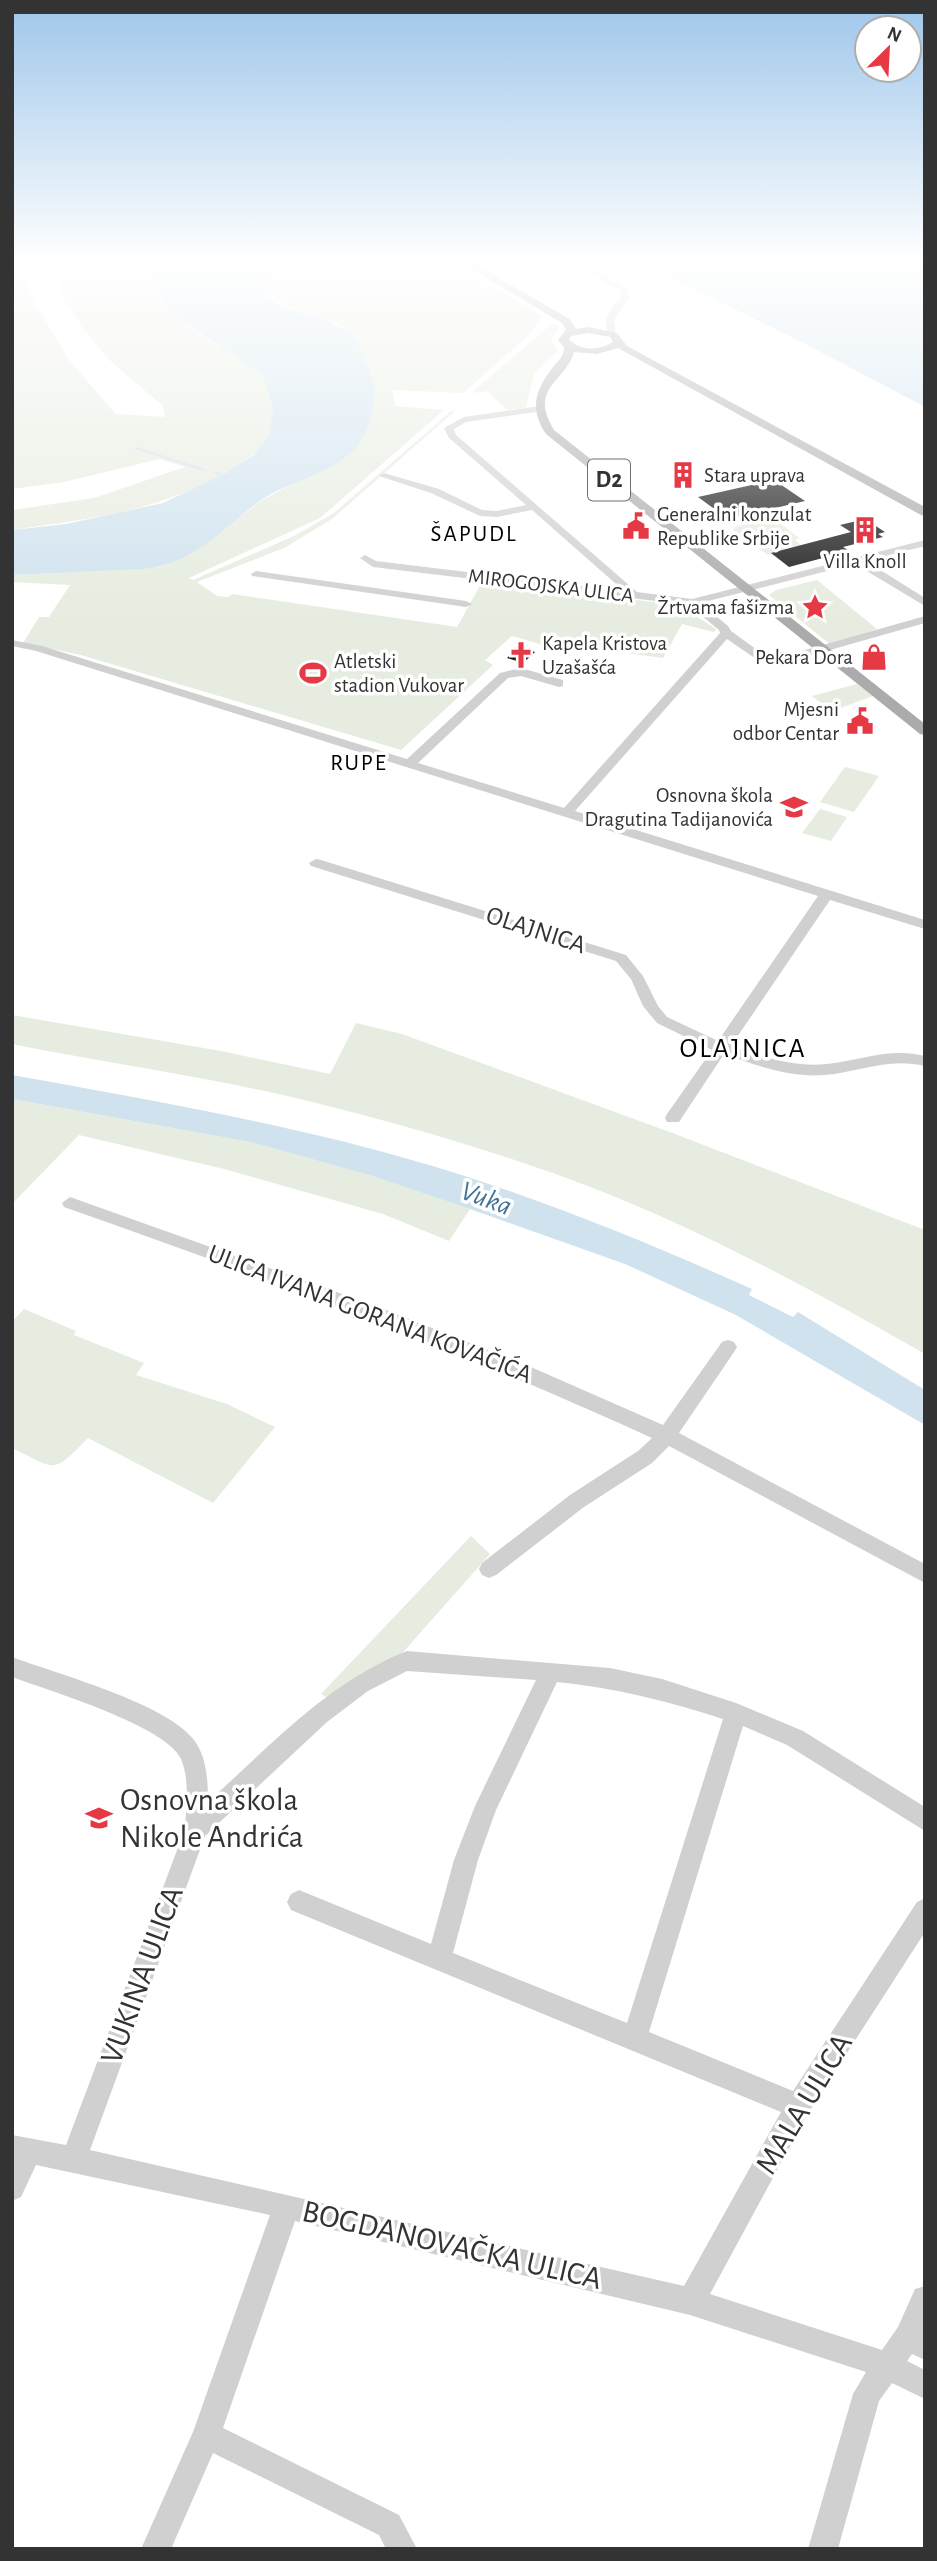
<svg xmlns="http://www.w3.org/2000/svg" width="937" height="2561" viewBox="0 0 937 2561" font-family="'Alegreya Sans',sans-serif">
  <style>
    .green { fill: #e6ecdf }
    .water { fill: #cfe2ee }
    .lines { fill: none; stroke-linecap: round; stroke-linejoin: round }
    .stream { stroke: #cfe2ee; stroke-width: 2.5 }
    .building { fill: #1a1a1a }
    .minor { fill: #d0d0d0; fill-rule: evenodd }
    .major { fill: #ababab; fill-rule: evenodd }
    .labels { text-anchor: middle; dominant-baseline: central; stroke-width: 7; stroke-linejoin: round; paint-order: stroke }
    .far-poi-label { font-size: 21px; fill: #333; stroke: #fff; text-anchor: start }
    .far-street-label { font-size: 21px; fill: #333; stroke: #fff }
    .far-neighbourhood-label { font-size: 23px; letter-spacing: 2px; fill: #000; stroke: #fff }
    .shield { fill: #fff; stroke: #707070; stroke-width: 2 }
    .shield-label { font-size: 24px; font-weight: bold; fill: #333 }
    .street-label { font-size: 26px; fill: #333; stroke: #fff }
    .neighbourhood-label { font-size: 28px; letter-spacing: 2px; fill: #000; stroke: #fff }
    .water-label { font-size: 28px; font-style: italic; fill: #3f7597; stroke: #fff }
    .near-poi-label { font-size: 32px; fill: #333; stroke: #fff; text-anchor: start }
    .near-street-label { font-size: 32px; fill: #333; stroke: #fff }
  </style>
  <rect width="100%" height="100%" fill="#fff"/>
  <g class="green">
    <path d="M12,264H24L29,293L70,361L116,414L165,417L163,406L107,358L80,324L63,298L57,264H153C156,275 155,285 160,296C178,330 234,351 263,376C268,393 277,411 272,428C267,448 252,456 236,466C164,511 94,518 12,530V510L94,498L185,467L160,459L64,482L12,489Z"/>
    <path d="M263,264H455L543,316L528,336L463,393L392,390L395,406L444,410L320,518L189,578L193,580L294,536L334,513L451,411H455L332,519L284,548L197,582L217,596L228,597L232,594L457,627L482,582L679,605L716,629L714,632L682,624L663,658L564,644L557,649L512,636L485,660L493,665L401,750L81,655L23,643L39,617H49L70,585L12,582V575L158,567L188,555L264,499L335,462L362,440L373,409L375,390L363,354L355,342L339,324L299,312L265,294L264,285L267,276Z"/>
    <path d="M553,323L560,327L551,339L557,349L556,353L534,374L526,408L507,410L487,391L471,393Z"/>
    <path d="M773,518L799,538L795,540L802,546L768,555L733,530L735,527Z"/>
    <path d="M817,580L877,629L831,645L769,595L776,590Z"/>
    <path d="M857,684L873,696L835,710L829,709L812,696Z"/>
    <path d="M845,767L879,776L854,812L820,802Z"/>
    <path d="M820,809L847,817L831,841L802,833Z"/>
    <path d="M12,1015L221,1051L330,1074L356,1023L402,1034L675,1134L925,1230V1354C818,1293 712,1235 598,1190C497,1151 389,1120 283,1095C194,1075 102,1062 12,1044Z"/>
    <path d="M12,1099L250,1142L369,1175L470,1209L449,1241L383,1214L224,1169L79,1135L12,1204Z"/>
    <path d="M24,1309L76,1331L74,1335L144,1363L136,1375L227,1404L275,1427L213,1503L88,1438C51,1476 57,1469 12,1448V1322Z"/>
    <path d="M471,1536L490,1554L389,1668L335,1702L321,1694Z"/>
  </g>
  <g class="water">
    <path d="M153,264H263L268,273L264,292C292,324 343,306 363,355C367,364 374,380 375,390C375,405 369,429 361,441C341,471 295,479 266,497C231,520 203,556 160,566C147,570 132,569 118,570C83,572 48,573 12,575V530L66,524L163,503L225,473L254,455L269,436L273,409L263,376L186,324L169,310L157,286Z"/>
    <path d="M641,264H925V407L792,337Z"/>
    <path d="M12,1075C155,1101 297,1125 436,1167C544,1200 649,1243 752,1289L749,1295L793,1317L798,1312L925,1390V1425L736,1315L625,1264L470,1209L369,1175L250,1142L12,1099Z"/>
  </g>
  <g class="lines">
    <g class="stream">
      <path d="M136,448L204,470"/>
      <path d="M216,473L222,475"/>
    </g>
  </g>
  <g class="building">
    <path d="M774,480L805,501L728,519L698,497Z"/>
    <path d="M865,519L885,532L878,534L883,537L843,547L849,551L789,567L771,553L851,532L840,525Z"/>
    <path d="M518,647L535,652L523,663L507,658Z"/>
  </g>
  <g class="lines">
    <g class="minor">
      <path d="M575,264H584L627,289L629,297L614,320L616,337H610C600,321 610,309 621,297L619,290Z"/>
      <path d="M540,406L543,407V411L466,422L454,429L456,435L637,592L692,599L925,540V546L866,561L925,598V606L855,564L700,603L728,626L731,631L764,655L777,658L925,616V623L777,665L756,659L727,639L575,811L925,920V929L830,900L731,1046C760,1056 795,1068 827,1064C862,1060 890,1047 925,1056V1066C888,1057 860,1072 824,1075C791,1078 755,1065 724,1054L679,1122H667L665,1118L667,1114L712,1050L657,1023L643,1006L631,979L616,961L311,866L309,863L316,859L321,860L626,955L643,976L658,1006L667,1017L718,1041L818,896L36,651L12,646V640L42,646L407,759L500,673L521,668L563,680V686L559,687L521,676L508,678L418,763L564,808L720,633L719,630L689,605L373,567L360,558L365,555L376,561L624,591L532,510L497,517L480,516L431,493L379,476L384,473L439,489L482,510L497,511L526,505L449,438L444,428L464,417Z"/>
      <path d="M256,571L466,601L472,604L466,607L252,576L251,574Z"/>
      <path d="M70,1197L376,1306L524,1364L663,1425L722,1342L728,1340L734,1342L737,1347L734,1352L679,1433L925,1564V1583L669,1446L652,1463L584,1507L496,1575L489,1578L482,1575L479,1569L482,1563L570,1495L638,1451L652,1438C460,1350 263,1277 64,1207L62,1203Z"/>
      <path d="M407,1651L610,1668L662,1679L736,1703L803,1731L925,1807V1831L787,1745L743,1726L649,2032L793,2091L917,1902L925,1898V1932L807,2115L710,2294L882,2350L898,2327L915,2289L925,2286V2360L912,2354L907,2361L925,2370V2399L892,2383L879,2401L838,2549H808L853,2394L866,2372L690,2315L295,2221L223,2428L399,2515L417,2549H386L379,2535L213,2453L171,2549H141L193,2432L270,2215L36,2165L21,2197L12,2201V2135L66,2145L185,1829C186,1807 190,1780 181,1759C167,1726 47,1690 12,1677V1657C57,1674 166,1703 194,1740C207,1757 208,1782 208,1802C270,1746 328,1682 407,1651ZM407,1671L536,1680L475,1806L454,1860L431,1944L299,1890L291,1894L287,1902L291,1910L781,2112L684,2286L90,2150L205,1836L327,1722L368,1691ZM557,1682C615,1688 668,1701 723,1719L627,2023L453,1953L478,1860L496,1810Z"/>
    </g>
    <path class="major" d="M463,264H474L570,319L576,329L588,327L617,333L627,346L925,507V516L921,515L618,348L597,354L574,352C565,383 528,387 554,430L925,724V735L920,734L546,434C529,408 535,390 554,366C559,360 564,356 564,347L558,340L566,330L562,323ZM588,333L610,337L613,342C598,351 582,351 569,340L571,336Z"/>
  </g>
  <linearGradient id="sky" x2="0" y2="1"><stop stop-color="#9ec6ea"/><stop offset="0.42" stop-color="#fff"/><stop offset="1" stop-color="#fff" stop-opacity="0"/></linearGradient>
  <rect width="937" height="622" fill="url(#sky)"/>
  <defs>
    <symbol id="building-bare" viewBox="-9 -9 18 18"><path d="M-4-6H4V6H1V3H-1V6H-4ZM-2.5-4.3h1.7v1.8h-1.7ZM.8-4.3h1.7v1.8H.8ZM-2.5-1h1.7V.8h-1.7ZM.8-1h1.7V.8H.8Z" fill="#e63946" stroke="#fff" stroke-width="2.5" paint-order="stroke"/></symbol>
    <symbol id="civic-bare" viewBox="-9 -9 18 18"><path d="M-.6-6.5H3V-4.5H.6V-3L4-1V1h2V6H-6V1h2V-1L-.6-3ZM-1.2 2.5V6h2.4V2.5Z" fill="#e63946" stroke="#fff" stroke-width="2.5" paint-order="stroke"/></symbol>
    <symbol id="sight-bare" viewBox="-9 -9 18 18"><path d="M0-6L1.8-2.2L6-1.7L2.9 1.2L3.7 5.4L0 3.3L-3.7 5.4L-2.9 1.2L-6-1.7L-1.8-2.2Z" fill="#e63946" stroke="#fff" stroke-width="2.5" paint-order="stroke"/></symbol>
    <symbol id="church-bare" viewBox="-9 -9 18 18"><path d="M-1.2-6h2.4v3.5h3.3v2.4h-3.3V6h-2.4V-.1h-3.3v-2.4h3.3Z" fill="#e63946" stroke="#fff" stroke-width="2.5" paint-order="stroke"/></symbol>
    <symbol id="shop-bare" viewBox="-9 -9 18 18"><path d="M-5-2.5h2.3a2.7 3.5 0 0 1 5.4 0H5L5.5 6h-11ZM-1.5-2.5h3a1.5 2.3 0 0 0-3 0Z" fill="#e63946" stroke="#fff" stroke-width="2.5" paint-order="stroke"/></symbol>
    <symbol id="stadium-bare" viewBox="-9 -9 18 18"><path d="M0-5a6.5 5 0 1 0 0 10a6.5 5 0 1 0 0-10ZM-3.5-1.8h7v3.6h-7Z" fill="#e63946" stroke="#fff" stroke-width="2.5" paint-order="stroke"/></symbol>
    <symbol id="school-bare" viewBox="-9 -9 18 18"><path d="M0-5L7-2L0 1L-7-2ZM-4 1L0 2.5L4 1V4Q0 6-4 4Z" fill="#e63946" stroke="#fff" stroke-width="2.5" paint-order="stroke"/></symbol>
  </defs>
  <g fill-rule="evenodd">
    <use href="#building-bare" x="664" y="456" width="38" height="38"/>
    <use href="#civic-bare" x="617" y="507" width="38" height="38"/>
    <use href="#building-bare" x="846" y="511" width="38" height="38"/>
    <use href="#sight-bare" x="796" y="588" width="38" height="38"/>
    <use href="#church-bare" x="502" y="636" width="38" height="38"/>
    <use href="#shop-bare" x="855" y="638" width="38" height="38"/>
    <use href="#stadium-bare" x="294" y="654" width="38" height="38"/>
    <use href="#civic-bare" x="841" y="702" width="38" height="38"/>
    <use href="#school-bare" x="775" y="788" width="38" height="38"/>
    <use href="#school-bare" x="80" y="1799" width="38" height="38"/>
  </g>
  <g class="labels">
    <g class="far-poi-label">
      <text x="704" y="475">Stara uprava</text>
      <text x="657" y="514">Generalni konzulat<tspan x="657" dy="24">Republike Srbije</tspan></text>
      <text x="865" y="561" text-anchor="middle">Villa Knoll</text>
      <text x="794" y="607" text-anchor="end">Žrtvama fašizma</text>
      <text x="542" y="643">Kapela Kristova<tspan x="542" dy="24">Uzašašća</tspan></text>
      <text x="853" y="657" text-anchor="end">Pekara Dora</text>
      <text x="334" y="661">Atletski<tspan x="334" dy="24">stadion Vukovar</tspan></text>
      <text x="839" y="709" text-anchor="end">Mjesni<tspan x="839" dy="24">odbor Centar</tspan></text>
      <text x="773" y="795" text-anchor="end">Osnovna škola<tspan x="773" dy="24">Dragutina Tadijanovića</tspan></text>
    </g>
    <g class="far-street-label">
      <text transform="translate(551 586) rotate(7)">MIROGOJSKA ULICA</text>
    </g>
    <g class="far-neighbourhood-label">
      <text x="474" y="534">ŠAPUDL</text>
      <text x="359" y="763">RUPE</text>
    </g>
    <rect class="shield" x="588" y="459.5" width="42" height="41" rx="5"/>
    <g class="shield-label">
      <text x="609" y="480">D2</text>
    </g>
    <g class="street-label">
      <text transform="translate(536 930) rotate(18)">OLAJNICA</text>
      <text transform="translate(370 1314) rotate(21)">ULICA IVANA GORANA KOVAČIĆA</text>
    </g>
    <g class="neighbourhood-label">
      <text x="743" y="1049">OLAJNICA</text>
    </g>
    <g class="water-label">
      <text transform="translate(486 1199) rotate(20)">Vuka</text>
    </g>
    <g class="near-poi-label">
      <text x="120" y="1800">Osnovna škola<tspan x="120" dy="37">Nikole Andrića</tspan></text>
    </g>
    <g class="near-street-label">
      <text transform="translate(142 1975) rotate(-70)">VUKINA ULICA</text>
      <text transform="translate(804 2104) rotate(-59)">MALA ULICA</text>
      <text transform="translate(452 2245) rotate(13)">BOGDANOVAČKA ULICA</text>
    </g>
  </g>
  <rect width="937" height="2561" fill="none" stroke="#333333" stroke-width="28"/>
  <g transform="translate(888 49) rotate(24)"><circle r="33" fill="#ffffff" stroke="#adadad" stroke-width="2"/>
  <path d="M0-5L12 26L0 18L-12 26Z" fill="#e63946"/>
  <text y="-10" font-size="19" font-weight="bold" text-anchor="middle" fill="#333333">N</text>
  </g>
</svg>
